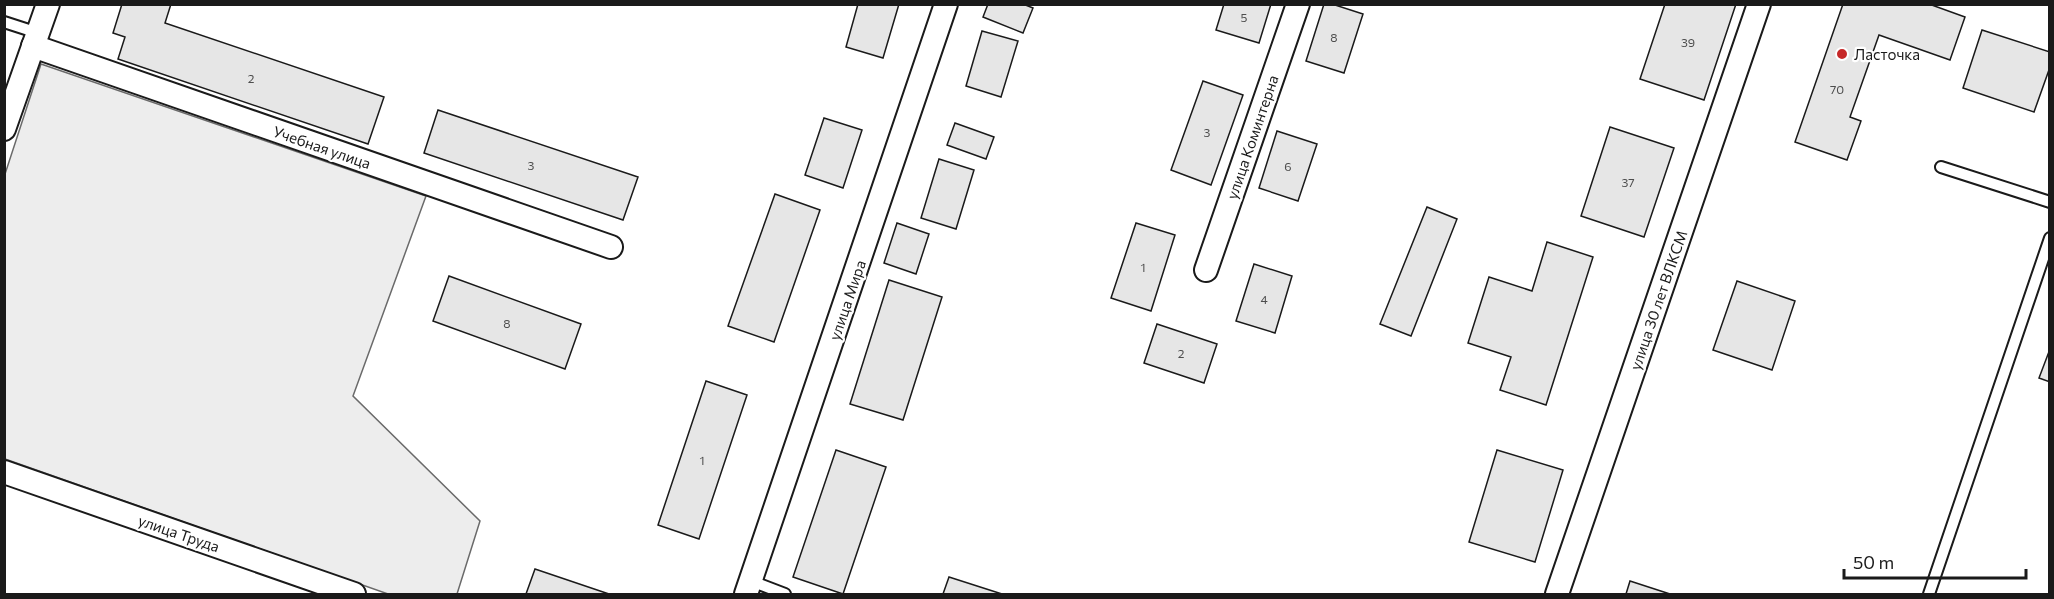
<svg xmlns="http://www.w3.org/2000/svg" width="2054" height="599" viewBox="0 0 2054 599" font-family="Commissioner,sans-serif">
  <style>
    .built { fill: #ededed; stroke: #6a6a6a; stroke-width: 1.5 }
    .building { fill: #e6e6e6; stroke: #1a1a1a; stroke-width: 1.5 }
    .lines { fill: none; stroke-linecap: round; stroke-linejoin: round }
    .lane-casing { stroke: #1a1a1a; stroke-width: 14 }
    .street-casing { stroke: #1a1a1a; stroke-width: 26 }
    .lane { stroke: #fff; stroke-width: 10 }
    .street { stroke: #fff; stroke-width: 22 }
    .poi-dot { fill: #c62828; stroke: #fff; stroke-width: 2 }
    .labels { text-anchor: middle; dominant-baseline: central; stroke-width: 4.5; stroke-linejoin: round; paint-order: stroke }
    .number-label { font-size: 12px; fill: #4d4d4d }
    .poi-label { font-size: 15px; fill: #1a1a1a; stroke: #fff; text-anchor: start }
    .street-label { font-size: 15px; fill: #1a1a1a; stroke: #fff }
  </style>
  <rect width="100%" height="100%" fill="#fff"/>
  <path class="built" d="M41,64L426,196L353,396L480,521L457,594H388L5,459V174Z"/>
  <g class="building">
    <path d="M122,4H171L165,23L384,97L368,144L118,59L125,37L113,33Z"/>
    <path d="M858,4H899L883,58L846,47Z"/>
    <path d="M988,4H1023L1033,8L1023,33L983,17Z"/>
    <path d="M1224,4H1271L1259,43L1216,30Z"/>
    <path d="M1324,4H1332L1363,14L1344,73L1306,61Z"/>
    <path d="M1665,4H1736L1704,100L1640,79Z"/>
    <path d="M1843,4H1929L1965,17L1950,60L1879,35L1850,117L1861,121L1847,160L1795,142Z"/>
    <path d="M1982,30L2050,52V67L2034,112L1963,88Z"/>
    <path d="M982,31L1018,41L1001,97L966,86Z"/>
    <path d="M1203,81L1243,95L1211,185L1171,170Z"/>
    <path d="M438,110L638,177L623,220L424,153Z"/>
    <path d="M824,118L862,130L843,188L805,175Z"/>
    <path d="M955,123L994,137L986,159L947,145Z"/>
    <path d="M1610,127L1674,148L1644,237L1581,216Z"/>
    <path d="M1277,131L1317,144L1298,201L1259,188Z"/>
    <path d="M939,159L974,170L956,229L921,218Z"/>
    <path d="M775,194L820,210L774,342L728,326Z"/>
    <path d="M1427,207L1457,219L1411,336L1380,324Z"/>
    <path d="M897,223L929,234L916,274L884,263Z"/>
    <path d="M1136,223L1175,235L1151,311L1111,298Z"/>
    <path d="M1547,242L1593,257L1546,405L1500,390L1511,357L1468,343L1489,277L1532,291Z"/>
    <path d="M1254,264L1292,276L1275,333L1236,321Z"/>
    <path d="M449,276L581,324L565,369L433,321Z"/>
    <path d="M889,280L942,297L903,420L850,404Z"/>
    <path d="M1737,281L1795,301L1772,370L1713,350Z"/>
    <path d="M1157,324L1217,344L1204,383L1144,363Z"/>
    <path d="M2050,349V382L2039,378Z"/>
    <path d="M706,381L747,395L699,539L658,525Z"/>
    <path d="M836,450L886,467L843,594L793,577Z"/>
    <path d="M1497,450L1563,470L1535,562L1469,542Z"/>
    <path d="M535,569L609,594H526Z"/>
    <path d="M949,577L1002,594H943Z"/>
    <path d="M1630,581L1670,594H1626Z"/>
  </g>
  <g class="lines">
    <defs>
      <g id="lane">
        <path d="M4,22L38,33"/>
        <path d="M1941,167L2050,202"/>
        <path d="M751,581L785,594"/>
        <path d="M1929,594L2050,238"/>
      </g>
      <g id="street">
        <path d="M33,46L611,247"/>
        <path d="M4,129L48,4"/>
        <path d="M1206,270L1298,4"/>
        <path d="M4,472L354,594"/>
        <path d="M746,594L946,4"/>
        <path d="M1557,594L1759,4"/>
      </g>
    </defs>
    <use href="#lane" class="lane-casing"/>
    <use href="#street" class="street-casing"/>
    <use href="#lane" class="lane"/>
    <use href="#street" class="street"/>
  </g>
  <circle class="poi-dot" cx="1842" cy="54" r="6"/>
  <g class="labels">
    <g class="number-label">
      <text x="1244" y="17">5</text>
      <text x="1334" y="37">8</text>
      <text x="1688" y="42">39</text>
      <text x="251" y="78">2</text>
      <text x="1837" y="89">70</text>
      <text x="1207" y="132">3</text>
      <text x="531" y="165">3</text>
      <text x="1288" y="166">6</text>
      <text x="1628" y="182">37</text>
      <text x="1143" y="267">1</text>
      <text x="1264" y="299">4</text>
      <text x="507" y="323">8</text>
      <text x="1181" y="353">2</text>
      <text x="702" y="460">1</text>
    </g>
    <g class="poi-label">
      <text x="1854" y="54">Ласточка</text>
    </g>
    <g class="street-label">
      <text transform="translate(1252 137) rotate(-71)">улица Коминтерна</text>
      <text transform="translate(322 147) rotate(19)">Учебная улица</text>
      <text transform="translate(847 300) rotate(-71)">улица Мира</text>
      <text transform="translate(1658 300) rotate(-71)">улица 30 лет ВЛКСМ</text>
      <text transform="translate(179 533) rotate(19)">улица Труда</text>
    </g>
  </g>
  <rect width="2054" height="599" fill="none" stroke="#1a1a1a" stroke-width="12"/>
  <path d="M1844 569v9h182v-9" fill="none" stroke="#1a1a1a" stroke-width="3"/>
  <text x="1853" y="569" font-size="18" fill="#1a1a1a" stroke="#ffffff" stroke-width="4.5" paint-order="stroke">50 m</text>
</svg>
